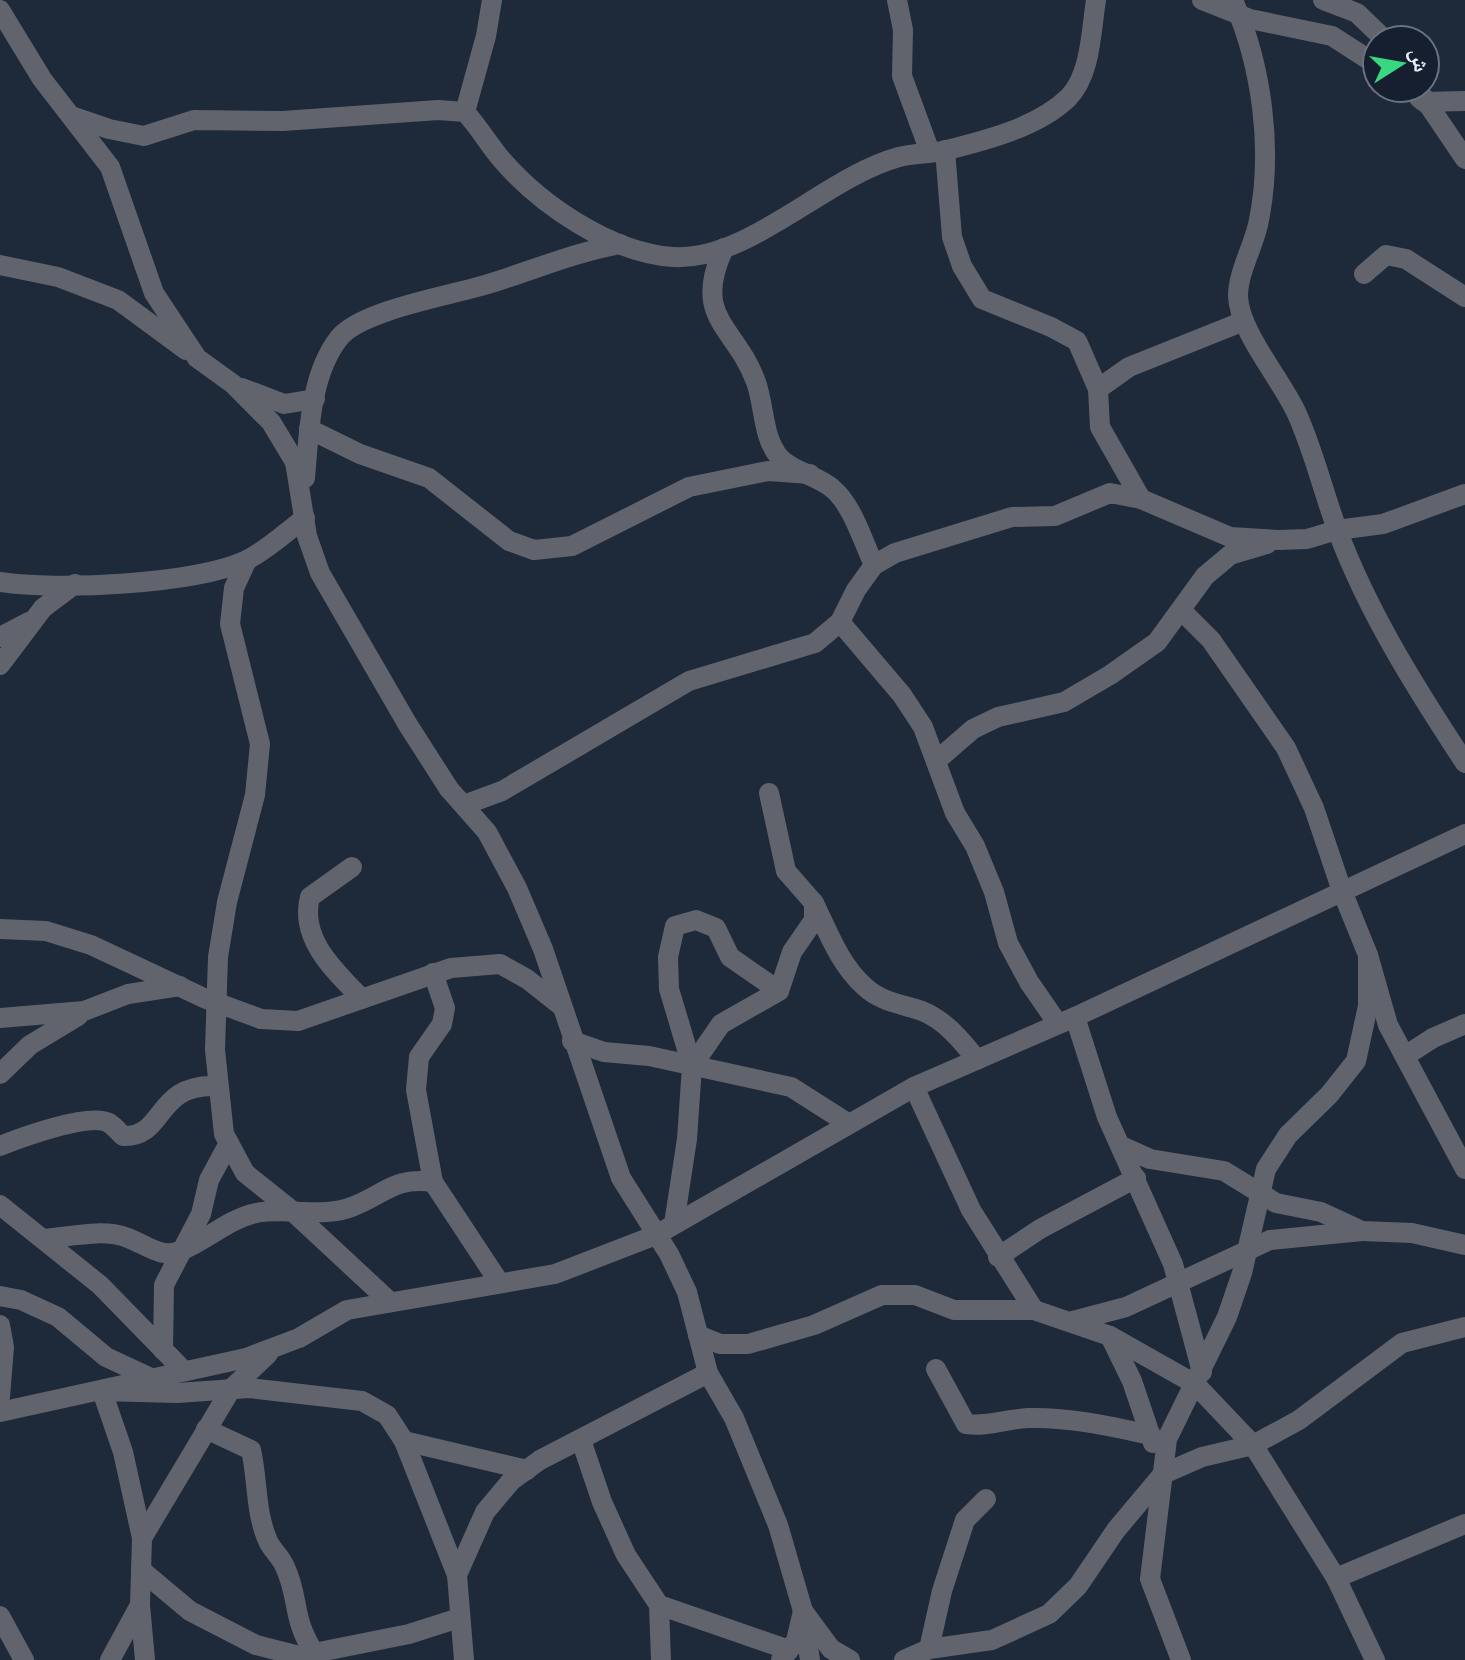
<svg xmlns="http://www.w3.org/2000/svg" width="1465" height="1660" viewBox="0 0 1465 1660" font-family="Helvetica,'Noto Naskh Arabic',sans-serif">
  <style>
    .lines { fill: none; stroke-linecap: round; stroke-linejoin: round }
    .minor { stroke: #62646d; stroke-width: 20 }
  </style>
  <rect width="100%" height="100%" fill="#1e2939"/>
  <g class="lines">
    <g class="minor">
      <path d="M897,0L903,30L902,76L930,152"/>
      <path d="M1202,0L1250,19L1332,36L1377,65"/>
      <path d="M1233,0C1262,66 1273,149 1259,220C1255,244 1238,271 1238,296C1239,332 1282,380 1297,414C1314,452 1323,491 1337,529C1367,611 1417,690 1465,763"/>
      <path d="M1323,0L1357,13L1385,40"/>
      <path d="M0,10L42,79L110,167L154,293L197,358L233,384L271,422L295,462L307,536L320,573L408,725L449,789L487,832L517,888L543,949L621,1178L669,1254L687,1292L708,1373L734,1418L778,1525L803,1611L831,1649L850,1660"/>
      <path d="M1417,88L1465,159"/>
      <path d="M1419,98L1424,102L1465,101"/>
      <path d="M465,112L486,36L492,0"/>
      <path d="M74,117L109,129L144,136L194,120L283,121L438,110L465,112C479,127 489,145 502,160C541,205 611,253 673,257C750,261 825,177 899,157C914,153 931,154 947,150C987,140 1038,127 1068,98C1091,75 1091,31 1096,0"/>
      <path d="M945,150L952,237L962,266L982,299L1051,327L1077,341L1098,389L1100,427L1141,499"/>
      <path d="M724,248C691,319 736,326 756,382C765,407 762,437 780,458C793,472 819,476 833,489C853,506 863,542 874,565"/>
      <path d="M0,265L58,277L118,300L186,350"/>
      <path d="M1364,274L1386,255L1406,259L1465,297"/>
      <path d="M242,388L284,404L315,399"/>
      <path d="M1098,389L1129,367L1244,321"/>
      <path d="M309,429L360,454L429,478L509,541L534,550L572,546L689,487L768,471L810,474"/>
      <path d="M305,478C309,433 310,375 339,338C360,311 447,296 481,286C530,272 568,254 620,244"/>
      <path d="M247,560L234,588L230,624L260,744L255,795L227,902L218,957L215,1050L224,1134L245,1173L290,1209L389,1301"/>
      <path d="M0,582C57,591 193,584 245,561C266,551 286,532 305,518"/>
      <path d="M1182,611L1211,640L1286,748L1314,808L1342,891L1368,955L1388,1025L1465,1169"/>
      <path d="M840,622L902,695L923,727L955,813L975,846L994,892L1008,943L1029,982L1058,1024"/>
      <path d="M0,637L29,622"/>
      <path d="M0,665L43,608L75,584"/>
      <path d="M936,761L973,729L998,717L1064,702L1110,675L1157,642L1205,576L1230,555L1267,544"/>
      <path d="M464,805L502,791L689,681L815,643L840,622L856,590L874,565L895,553L1012,517L1055,516L1110,493L1141,499L1230,537L1278,540L1307,539L1337,530L1383,524L1465,494"/>
      <path d="M352,867L310,897C299,939 335,971 362,999"/>
      <path d="M814,903C828,932 840,965 865,987C881,1002 902,1004 922,1011C945,1020 962,1041 977,1060"/>
      <path d="M0,929L46,931L91,945L204,998L261,1019L298,1021L451,968L500,964L527,979L560,1005"/>
      <path d="M1075,1017L1107,1117L1173,1264L1202,1372"/>
      <path d="M0,1018L84,1011L128,994L180,986"/>
      <path d="M572,1041L604,1052L649,1056L791,1087L849,1124"/>
      <path d="M1405,1056L1433,1038L1465,1024"/>
      <path d="M692,1066L721,1024L779,991L792,952L814,920V903L786,871L769,793"/>
      <path d="M0,1074L30,1045L78,1016"/>
      <path d="M914,1087L971,1210L1034,1310"/>
      <path d="M0,1146C20,1138 90,1112 109,1123C114,1126 119,1132 123,1136C166,1138 154,1083 217,1086"/>
      <path d="M1121,1146L1150,1159L1224,1171L1276,1203L1321,1212L1362,1231L1412,1233L1465,1245"/>
      <path d="M433,1182L416,1090L419,1057L442,1024L445,1008L433,973"/>
      <path d="M0,1205L100,1285L183,1370"/>
      <path d="M674,1224L687,1139L692,1066L669,989L668,957L675,926L696,920L716,928L730,957L779,991"/>
      <path d="M43,1239C69,1237 103,1228 128,1238C145,1244 161,1259 180,1251C206,1241 228,1219 256,1213C288,1207 324,1219 354,1206C387,1193 393,1177 433,1182L499,1282"/>
      <path d="M998,1257L1040,1229L1136,1178"/>
      <path d="M0,1296L21,1300L58,1317L106,1357L151,1378"/>
      <path d="M1073,1321L1126,1307L1270,1240L1362,1231"/>
      <path d="M0,1325L4,1347L0,1397"/>
      <path d="M698,1335L720,1344H748L814,1325L882,1295H915L954,1310H1034L1110,1336L1195,1384L1253,1445L1336,1578L1375,1660"/>
      <path d="M1110,1336L1132,1381L1153,1443"/>
      <path d="M163,1350L164,1285L201,1214L209,1180L229,1143"/>
      <path d="M936,1369L966,1424C988,1427 1006,1419 1028,1418C1070,1417 1110,1426 1151,1435"/>
      <path d="M0,1412L246,1358L299,1338L347,1310L555,1274L656,1235L914,1087L1075,1017L1465,834"/>
      <path d="M206,1429L251,1450C258,1480 255,1512 268,1541C272,1550 281,1557 285,1567C300,1599 291,1618 315,1654"/>
      <path d="M581,1440L602,1502L626,1555L659,1605L789,1650"/>
      <path d="M404,1441L527,1470"/>
      <path d="M142,1538L231,1389L268,1354"/>
      <path d="M141,1570L190,1611L256,1645L299,1656L409,1634L459,1618"/>
      <path d="M1336,1578L1465,1524"/>
      <path d="M659,1605L661,1660"/>
      <path d="M0,1616L24,1660"/>
      <path d="M804,1620L810,1660"/>
      <path d="M929,1649L942,1591L965,1520L986,1499"/>
      <path d="M110,1660L140,1605"/>
      <path d="M145,1660L140,1605L142,1538L123,1452L102,1391L177,1393L249,1388L362,1401L387,1415L404,1441L457,1575"/>
      <path d="M464,1660L457,1575L485,1512L511,1481L540,1460L708,1373"/>
      <path d="M781,1660L796,1641L803,1611"/>
      <path d="M904,1660L929,1649L992,1640L1049,1614L1078,1586L1116,1530L1163,1474L1202,1457L1253,1445L1299,1420L1402,1343L1465,1327"/>
      <path d="M1181,1660L1150,1579L1167,1439L1227,1317L1242,1273L1266,1169L1288,1135L1329,1095L1356,1061L1368,1006V955"/>
    </g>
  </g>
  <g transform="translate(1401 64) rotate(79)"><circle r="38" fill="#151f2f" stroke="#697280" stroke-width="2"/>
  <path d="M0-6L14 30L0 20L-14 30Z" fill="#38d880"/>
  <text y="-12" font-size="22" font-weight="bold" text-anchor="middle" fill="#e6eef9">ش</text>
  </g>
</svg>
